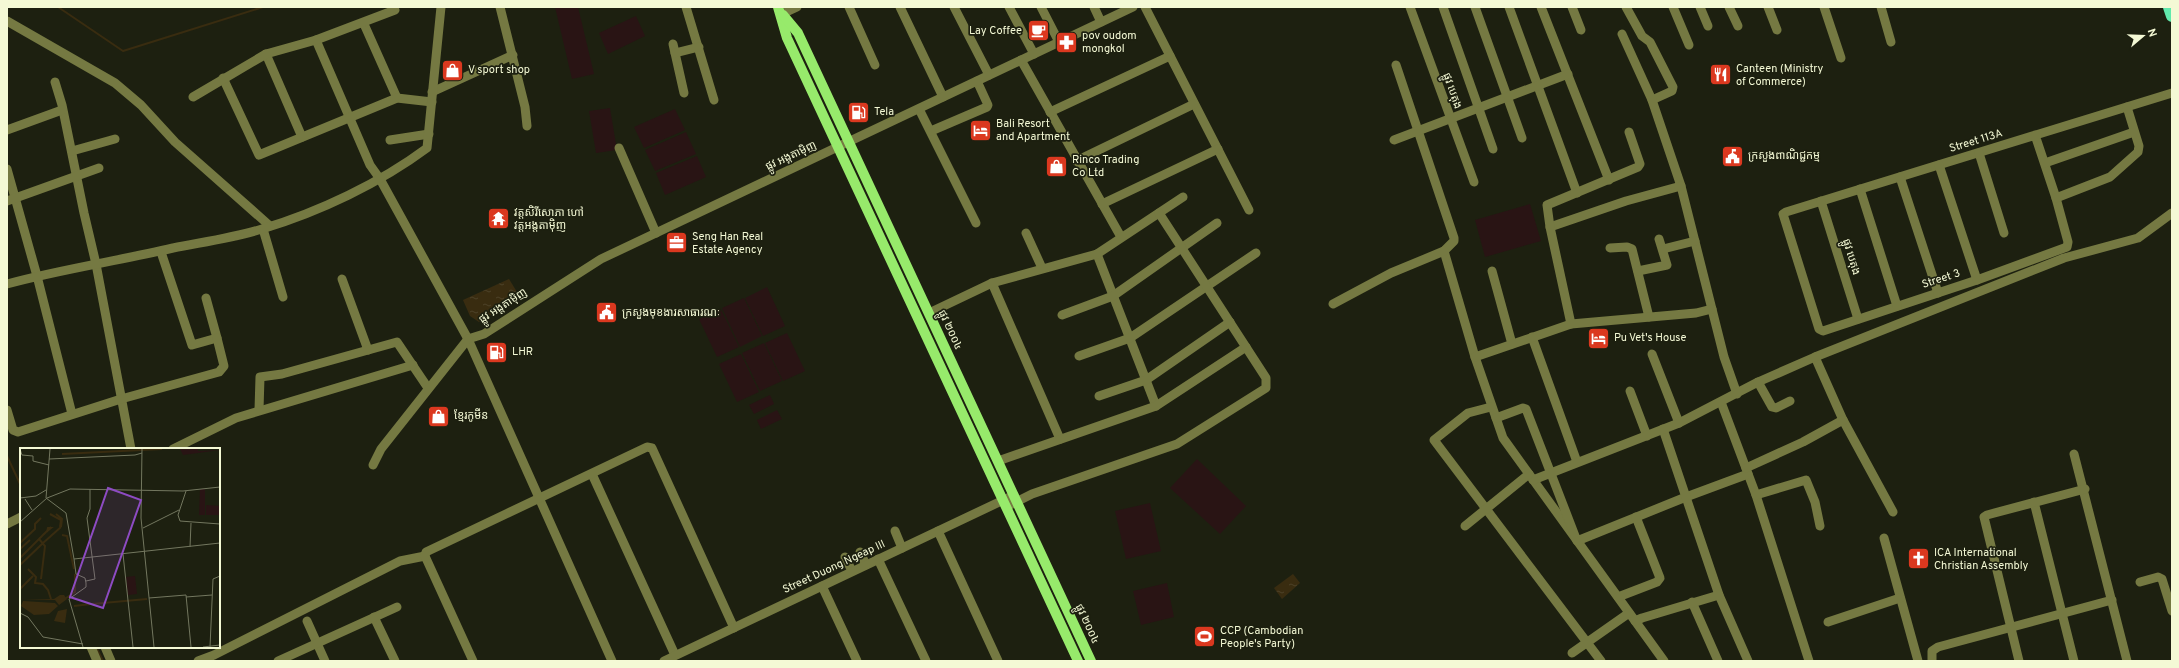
<svg xmlns="http://www.w3.org/2000/svg" width="2179" height="668" viewBox="0 0 2179 668" font-family="Overpass,'Noto Sans Khmer',sans-serif">
  <style>
    .pitch { fill: #291414 }
    .water { fill: url(#water-ripples) }
    .lines { fill: none; stroke-linecap: round; stroke-linejoin: round }
    .stream { stroke: #392c10; stroke-width: 2 }
    .minor { stroke: #757942; stroke-width: 9 }
    .major { stroke: #97ea6b; stroke-width: 10 }
    .highway { stroke: #61e9ac; stroke-width: 12 }
    .labels { text-anchor: middle; dominant-baseline: central; stroke-width: 3.5; stroke-linejoin: round; paint-order: stroke }
    .poi-label { font-size: 11px; fill: #f4f9d5; stroke: #1d2010; text-anchor: start }
    .street-label { font-size: 11px; fill: #f4f9d5; stroke: #1d2010 }
    .inset-river { fill: none; stroke: #392c10; stroke-width: 2 }
    .inset-road { fill: none; stroke: #73775f; stroke-width: 1 }
    .view { fill: #8d4bc2; fill-opacity: 0.15; stroke: #8d4bc2; stroke-width: 2 }
    .inset-edge { fill: none; stroke: #f4f9d5; stroke-width: 2 }
  </style>
  <defs>
    <pattern id="water-ripples" width="26" height="14" patternUnits="userSpaceOnUse"><rect width="26" height="14" fill="#392c10"/><path d="M2 4q2-2 4 0t4 0M15 11q2-2 4 0t4 0" fill="none" stroke="#4c4127"/></pattern>
  </defs>
  <rect width="100%" height="100%" fill="#1d2010"/>
  <g class="pitch">
    <path d="M555,7H578L594,74L572,79Z"/>
    <path d="M636,16L645,36L608,54L599,33Z"/>
    <path d="M610,108L617,150L596,153L589,111Z"/>
    <path d="M675,109L685,130L644,148L634,127Z"/>
    <path d="M686,132L696,154L655,171L645,150Z"/>
    <path d="M697,156L706,177L665,195L656,173Z"/>
    <path d="M1530,204L1541,241L1485,257L1475,220Z"/>
    <path d="M767,287L785,326L763,336L745,298Z"/>
    <path d="M744,298L762,336L740,347L722,308Z"/>
    <path d="M721,309L739,347L717,357L699,319Z"/>
    <path d="M787,333L805,371L783,381L765,343Z"/>
    <path d="M764,343L782,381L760,391L742,353Z"/>
    <path d="M741,354L759,392L737,402L719,364Z"/>
    <path d="M770,395L774,404L754,414L749,405Z"/>
    <path d="M777,410L782,419L761,429L757,420Z"/>
    <path d="M1197,459L1246,506L1220,534L1170,488Z"/>
    <path d="M1150,503L1161,551L1126,559L1115,511Z"/>
    <path d="M1167,583L1174,617L1141,625L1133,591Z"/>
  </g>
  <g class="water">
    <path d="M509,279L520,297L479,322L470,316L463,300Z"/>
    <path d="M1293,574L1300,583L1282,599L1274,588Z"/>
  </g>
  <g class="lines">
    <g class="stream">
      <path d="M58,7L123,51L263,7"/>
      <path d="M7,456L21,486"/>
      <path d="M96,647L103,661"/>
    </g>
    <g class="minor">
      <path d="M500,7L525,107L527,126"/>
      <path d="M686,7L714,100"/>
      <path d="M849,7L875,65"/>
      <path d="M900,7L943,97"/>
      <path d="M954,7L989,75"/>
      <path d="M1009,7L1034,54"/>
      <path d="M1041,7L1059,42"/>
      <path d="M1094,7L1101,22"/>
      <path d="M1145,7L1249,210"/>
      <path d="M1410,7L1474,182"/>
      <path d="M1443,7L1493,149"/>
      <path d="M1475,7L1522,138"/>
      <path d="M1509,7L1577,193"/>
      <path d="M1541,7L1609,180"/>
      <path d="M1572,7L1581,30"/>
      <path d="M1626,7L1642,36L1650,42L1673,87L1672,91L1652,100"/>
      <path d="M1673,7L1689,45"/>
      <path d="M1700,7L1708,26"/>
      <path d="M1729,7L1738,26"/>
      <path d="M1768,7L1777,30"/>
      <path d="M1824,7L1841,58"/>
      <path d="M1881,7L1891,42"/>
      <path d="M782,14L797,7"/>
      <path d="M7,21L115,83L141,105L175,142L270,226"/>
      <path d="M364,24L397,98"/>
      <path d="M1622,34L1652,100L1681,186L1724,357L1737,394"/>
      <path d="M316,40L370,165L380,179L468,339L612,661"/>
      <path d="M673,44L684,93"/>
      <path d="M675,53L699,47"/>
      <path d="M266,54L302,137"/>
      <path d="M1021,60L1121,237"/>
      <path d="M1396,65L1454,238V241L1444,251L1475,357L1503,438L1664,661"/>
      <path d="M223,78L259,155L397,98L432,102"/>
      <path d="M55,82L62,105L84,213L96,264L131,449"/>
      <path d="M432,92L513,55"/>
      <path d="M193,97L266,54L316,40L395,10"/>
      <path d="M919,109L976,223"/>
      <path d="M1050,112L1170,56"/>
      <path d="M7,130L62,110"/>
      <path d="M931,131L987,107L988,105L977,81"/>
      <path d="M2035,135L2056,198L2068,242L2067,247L1977,280L1823,331L1819,329L1783,214L1786,212L2172,93"/>
      <path d="M390,140L429,134"/>
      <path d="M1394,140L1568,74"/>
      <path d="M619,148L656,233"/>
      <path d="M72,151L115,139"/>
      <path d="M1979,153L2004,233"/>
      <path d="M1076,161L1194,104"/>
      <path d="M2045,163L2134,132"/>
      <path d="M1939,165L1977,280"/>
      <path d="M7,169L37,276L72,414"/>
      <path d="M1900,177L1938,293"/>
      <path d="M1860,189L1897,306"/>
      <path d="M2056,198L2110,177L2138,152L2139,146L2127,107"/>
      <path d="M7,201L99,168"/>
      <path d="M1821,201L1858,319"/>
      <path d="M1102,204L1218,149"/>
      <path d="M1550,227L1626,201L1681,186"/>
      <path d="M263,229L283,297"/>
      <path d="M1026,233L1042,268"/>
      <path d="M1610,248L1627,247L1632,249L1649,317"/>
      <path d="M1663,249L1695,241"/>
      <path d="M161,252L192,345L217,338L206,298"/>
      <path d="M1097,254L1156,406"/>
      <path d="M1492,271L1512,344"/>
      <path d="M1638,271L1667,265L1659,239"/>
      <path d="M342,279L368,350"/>
      <path d="M992,283L1060,439"/>
      <path d="M7,284C62,269 118,261 173,248C203,242 233,238 262,229C319,212 380,183 427,148L441,7"/>
      <path d="M1333,304L1391,273L1444,251"/>
      <path d="M929,313L992,283L1097,254L1183,197"/>
      <path d="M1062,315L1113,296L1217,223"/>
      <path d="M1571,324L1550,227L1547,205L1638,167L1640,164L1629,132"/>
      <path d="M1532,337L1577,462"/>
      <path d="M468,339L484,334L601,259L1133,7"/>
      <path d="M1652,354L1679,423"/>
      <path d="M1079,356L1130,338L1256,253"/>
      <path d="M1475,357L1571,324L1696,313L1712,309"/>
      <path d="M1815,357L1843,420L1893,512"/>
      <path d="M1758,382L1772,407L1776,408L1790,401"/>
      <path d="M1630,391L1647,436"/>
      <path d="M1099,396L1146,380L1230,322"/>
      <path d="M1721,402L1756,495L1809,661"/>
      <path d="M1491,407L1468,413L1434,440L1601,661"/>
      <path d="M7,410L13,430L18,432L121,399L219,372L224,366L217,338"/>
      <path d="M259,410L260,377L282,374L397,342L428,388"/>
      <path d="M1496,418L1523,408L1526,409L1577,541L1686,497L1748,474"/>
      <path d="M1663,429L1719,595L1748,661"/>
      <path d="M173,449L236,418L413,365"/>
      <path d="M2074,454L2127,661"/>
      <path d="M998,461L1156,406L1246,347"/>
      <path d="M373,465L381,449L468,339"/>
      <path d="M1746,468L1803,442L1843,420"/>
      <path d="M592,474L675,655"/>
      <path d="M1533,480L1679,423L1758,382L1815,357L2064,258L2138,238L2172,213"/>
      <path d="M1756,495L1806,480L1815,502L1820,526"/>
      <path d="M2034,502L2074,661"/>
      <path d="M1006,507L1032,494L1177,444L1266,388V378L1159,213"/>
      <path d="M7,524L21,517"/>
      <path d="M1465,526L1529,474"/>
      <path d="M895,531L902,548"/>
      <path d="M938,531L998,661"/>
      <path d="M1884,538L1918,661"/>
      <path d="M860,552L866,565"/>
      <path d="M845,557L852,571"/>
      <path d="M878,559L926,661"/>
      <path d="M2140,582L2158,577L2162,579L2172,611"/>
      <path d="M822,586L857,661"/>
      <path d="M1618,597L1657,582L1660,578L1636,517"/>
      <path d="M1692,602L1718,661"/>
      <path d="M374,617L395,661"/>
      <path d="M307,621L325,661"/>
      <path d="M1635,621L1642,618L1719,595"/>
      <path d="M1828,622L1900,598"/>
      <path d="M91,647L97,661"/>
      <path d="M105,647L111,661"/>
      <path d="M1572,653L1629,613"/>
      <path d="M198,661L214,655L400,561L425,556"/>
      <path d="M278,661L397,607"/>
      <path d="M473,661L425,556L426,552L647,447L652,448L734,628"/>
      <path d="M664,661L1014,495"/>
      <path d="M1932,661V651L1938,647L2112,600"/>
      <path d="M2019,661L1984,517L1987,515L2085,489"/>
    </g>
    <g class="major">
      <path d="M778,7L787,38L1078,661"/>
      <path d="M783,15L798,33L1091,661"/>
    </g>
    <path class="highway" d="M2169,7L2172,16"/>
  </g>
  <defs>
    <symbol id="cafe-square" viewBox="-11 -11 22 22"><rect x="-9" y="-9" width="18" height="18" rx="4" fill="#db381f" stroke="#1d2010"/><path d="M-5.5-4.5H6V0H3Q3 3.5 0 3.5H-2.5Q-5.5 3.5-5.5 0ZM3-3.2v2h1.7v-2ZM-6 4.5H4V6H-6Z" fill="#fff"/></symbol>
    <symbol id="pharmacy-square" viewBox="-11 -11 22 22"><rect x="-9" y="-9" width="18" height="18" rx="4" fill="#db381f" stroke="#1d2010"/><path d="M-2-6h4v4h4v4h-4v4h-4v-4h-4v-4h4Z" fill="#fff"/></symbol>
    <symbol id="shop-square" viewBox="-11 -11 22 22"><rect x="-9" y="-9" width="18" height="18" rx="4" fill="#db381f" stroke="#1d2010"/><path d="M-5-2.5h2.3a2.7 3.5 0 0 1 5.4 0H5L5.5 6h-11ZM-1.5-2.5h3a1.5 2.3 0 0 0-3 0Z" fill="#fff"/></symbol>
    <symbol id="restaurant-square" viewBox="-11 -11 22 22"><rect x="-9" y="-9" width="18" height="18" rx="4" fill="#db381f" stroke="#1d2010"/><path d="M-5-6h1v4h1v-4h1v4h1v-4h1v5L-1.5 .5V6h-2V.5L-5-1ZM5-6V6H3V1.5H1.5Q1.5-4 5-6Z" fill="#fff"/></symbol>
    <symbol id="fuel-square" viewBox="-11 -11 22 22"><rect x="-9" y="-9" width="18" height="18" rx="4" fill="#db381f" stroke="#1d2010"/><path d="M-5.5-6h7V0h2V4h1.3V-2.5L3-4.5l.8-.8L6-3V5H2.5V1h-1V6h-7ZM-4.2-4.7v3.2H.2V-4.7Z" fill="#fff"/></symbol>
    <symbol id="hotel-square" viewBox="-11 -11 22 22"><rect x="-9" y="-9" width="18" height="18" rx="4" fill="#db381f" stroke="#1d2010"/><path d="M-6-4.5h1.5V1H6V5H4.5V3h-9V5H-6ZM-4 0a1.8 1.8 0 1 1 3.6 0ZM.5 0V-2.5h3Q6-2.5 6 0Z" fill="#fff"/></symbol>
    <symbol id="civic-square" viewBox="-11 -11 22 22"><rect x="-9" y="-9" width="18" height="18" rx="4" fill="#db381f" stroke="#1d2010"/><path d="M-.6-6.5H3V-4.5H.6V-3L4-1V1h2V6H-6V1h2V-1L-.6-3ZM-1.2 2.5V6h2.4V2.5Z" fill="#fff"/></symbol>
    <symbol id="temple-square" viewBox="-11 -11 22 22"><rect x="-9" y="-9" width="18" height="18" rx="4" fill="#db381f" stroke="#1d2010"/><path d="M0-6L5-2H3V0L6.5 2.5H4V6H1.5V3h-3V6H-4V2.5H-6.5L-3 0V-2H-5Z" fill="#fff"/></symbol>
    <symbol id="office-square" viewBox="-11 -11 22 22"><rect x="-9" y="-9" width="18" height="18" rx="4" fill="#db381f" stroke="#1d2010"/><path d="M-6-3h4V-5.5h4V-3h4V5H-6ZM-1-4.5V-3h2v-1.5ZM-6 0V1H6V0Z" fill="#fff"/></symbol>
    <symbol id="church-square" viewBox="-11 -11 22 22"><rect x="-9" y="-9" width="18" height="18" rx="4" fill="#db381f" stroke="#1d2010"/><path d="M-1.2-6h2.4v3.5h3.3v2.4h-3.3V6h-2.4V-.1h-3.3v-2.4h3.3Z" fill="#fff"/></symbol>
    <symbol id="stadium-square" viewBox="-11 -11 22 22"><rect x="-9" y="-9" width="18" height="18" rx="4" fill="#db381f" stroke="#1d2010"/><path d="M0-5a6.5 5 0 1 0 0 10a6.5 5 0 1 0 0-10ZM-3.5-1.8h7v3.6h-7Z" fill="#fff"/></symbol>
  </defs>
  <g fill-rule="evenodd">
    <use href="#cafe-square" x="1026" y="18" width="25" height="25"/>
    <use href="#pharmacy-square" x="1054" y="30" width="25" height="25"/>
    <use href="#shop-square" x="440" y="58" width="25" height="25"/>
    <use href="#restaurant-square" x="1708" y="62" width="25" height="25"/>
    <use href="#fuel-square" x="846" y="100" width="25" height="25"/>
    <use href="#hotel-square" x="968" y="118" width="25" height="25"/>
    <use href="#civic-square" x="1720" y="144" width="25" height="25"/>
    <use href="#shop-square" x="1044" y="154" width="25" height="25"/>
    <use href="#temple-square" x="486" y="206" width="25" height="25"/>
    <use href="#office-square" x="664" y="230" width="25" height="25"/>
    <use href="#civic-square" x="594" y="300" width="25" height="25"/>
    <use href="#hotel-square" x="1586" y="326" width="25" height="25"/>
    <use href="#fuel-square" x="484" y="340" width="25" height="25"/>
    <use href="#shop-square" x="426" y="404" width="25" height="25"/>
    <use href="#church-square" x="1906" y="546" width="25" height="25"/>
    <use href="#stadium-square" x="1192" y="624" width="25" height="25"/>
  </g>
  <g class="labels">
    <g class="poi-label">
      <text x="1022" y="31" text-anchor="end">Lay Coffee</text>
      <text x="1082" y="36">pov oudom<tspan x="1082" dy="13">mongkol</tspan></text>
      <text x="1736" y="69">Canteen (Ministry<tspan x="1736" dy="13">of Commerce)</tspan></text>
      <text x="468" y="70">V sport shop</text>
      <text x="874" y="112">Tela</text>
      <text x="996" y="124">Bali Resort<tspan x="996" dy="13">and Apartment</tspan></text>
      <text x="1748" y="156">ក្រសួងពាណិជ្ជកម្ម</text>
      <text x="1072" y="160">Rinco Trading<tspan x="1072" dy="13">Co Ltd</tspan></text>
      <text x="514" y="213">វត្តសិរីសោភា ហៅ<tspan x="514" dy="13">វត្តអង្តតាម៉ិញ</tspan></text>
      <text x="692" y="237">Seng Han Real<tspan x="692" dy="13">Estate Agency</tspan></text>
      <text x="622" y="313">ក្រសួងមុខងារសាធារណៈ</text>
      <text x="1614" y="338">Pu Vet's House</text>
      <text x="512" y="352">LHR</text>
      <text x="454" y="416">ខ្មែរកូមីន</text>
      <text x="1934" y="553">ICA International<tspan x="1934" dy="13">Christian Assembly</tspan></text>
      <text x="1220" y="631">CCP (Cambodian<tspan x="1220" dy="13">People's Party)</tspan></text>
    </g>
    <g class="street-label">
      <text transform="translate(1452 91) rotate(71)">ផ្លូវ បេតុង</text>
      <text transform="translate(1976 141) rotate(-17)">Street 113A</text>
      <text transform="translate(791 156) rotate(-25)">ផ្លូវ អង្តតាម៉ិញ</text>
      <text transform="translate(1851 257) rotate(73)">ផ្លូវ បេតុង</text>
      <text transform="translate(1941 279) rotate(-18)">Street 3</text>
      <text transform="translate(503 306) rotate(-33)">ផ្លូវ អង្តតាម៉ិញ</text>
      <text transform="translate(950 330) rotate(65)">ផ្លូវ ២០០៤</text>
      <text transform="translate(834 567) rotate(-25)">Street Duong Ngeap III</text>
      <text transform="translate(1087 624) rotate(65)">ផ្លូវ ២០០៤</text>
    </g>
  </g>
  <g transform="translate(20 448)">
    <rect width="200" height="200" fill="#1d2010"/>
    <path d="M160,1H178V3L200,2L163,7ZM180,41H185V67H179ZM186,57L200,58V67H186ZM115,128L117,146L108,147L106,129Z" fill="#291414"/>
    <path d="M40,147H44L47,151L39,157L35,152H3L34,151ZM3,153L35,155L38,158L29,166L14,167L1,158ZM47,161L45,175L34,173L38,163Z" fill="#392c10"/>
    <path class="inset-river" d="M42,6L142,1M30,66L41,72L40,79M36,66L42,71L41,79M26,84L31,80H28L27,84M42,87L47,88L54,121M19,91L25,98L21,131M0,95L15,81V76L21,70M23,95L41,79M0,101L10,92M0,110L31,79M0,117L22,96M8,121L16,129L15,135L23,136L28,142L31,151M0,141L13,128M46,150L55,144V126M72,156L127,151M54,158L71,156"/>
    <path class="inset-road" d="M0,1L2,7L13,8V13L29,17M30,1L26,50L46,65L54,111L200,95M122,1L121,70L134,199M29,11L115,7L122,5M166,43L158,67L160,73L200,76M0,50L16,48L26,42M5,51L12,62M0,74L27,50L50,41L163,43L200,39M123,80L159,62M170,99L171,75M103,106L113,199M54,111L56,126L65,130L66,135V139L49,151L63,199M66,133L75,131L67,70L70,61V41M166,149L192,147M129,150L166,147L171,199M0,165L8,169L23,189L63,196M183,199L200,197M190,199L193,131L200,128"/>
    <path class="view" d="M88,40L121,52L83,160L50,149Z"/>
    <rect width="200" height="200" class="inset-edge"/>
  </g>
  <rect width="2179" height="668" fill="none" stroke="#f4f9d5" stroke-width="16"/>
  <g transform="translate(2143 36) rotate(71)" stroke="#1d2010" stroke-width="3" paint-order="stroke">
  <path d="M0-3L7 15L0 10L-7 15Z" fill="#f4f9d5"/>
  <text y="-6" font-size="11" font-weight="bold" text-anchor="middle" fill="#f4f9d5">N</text>
  </g>
</svg>
